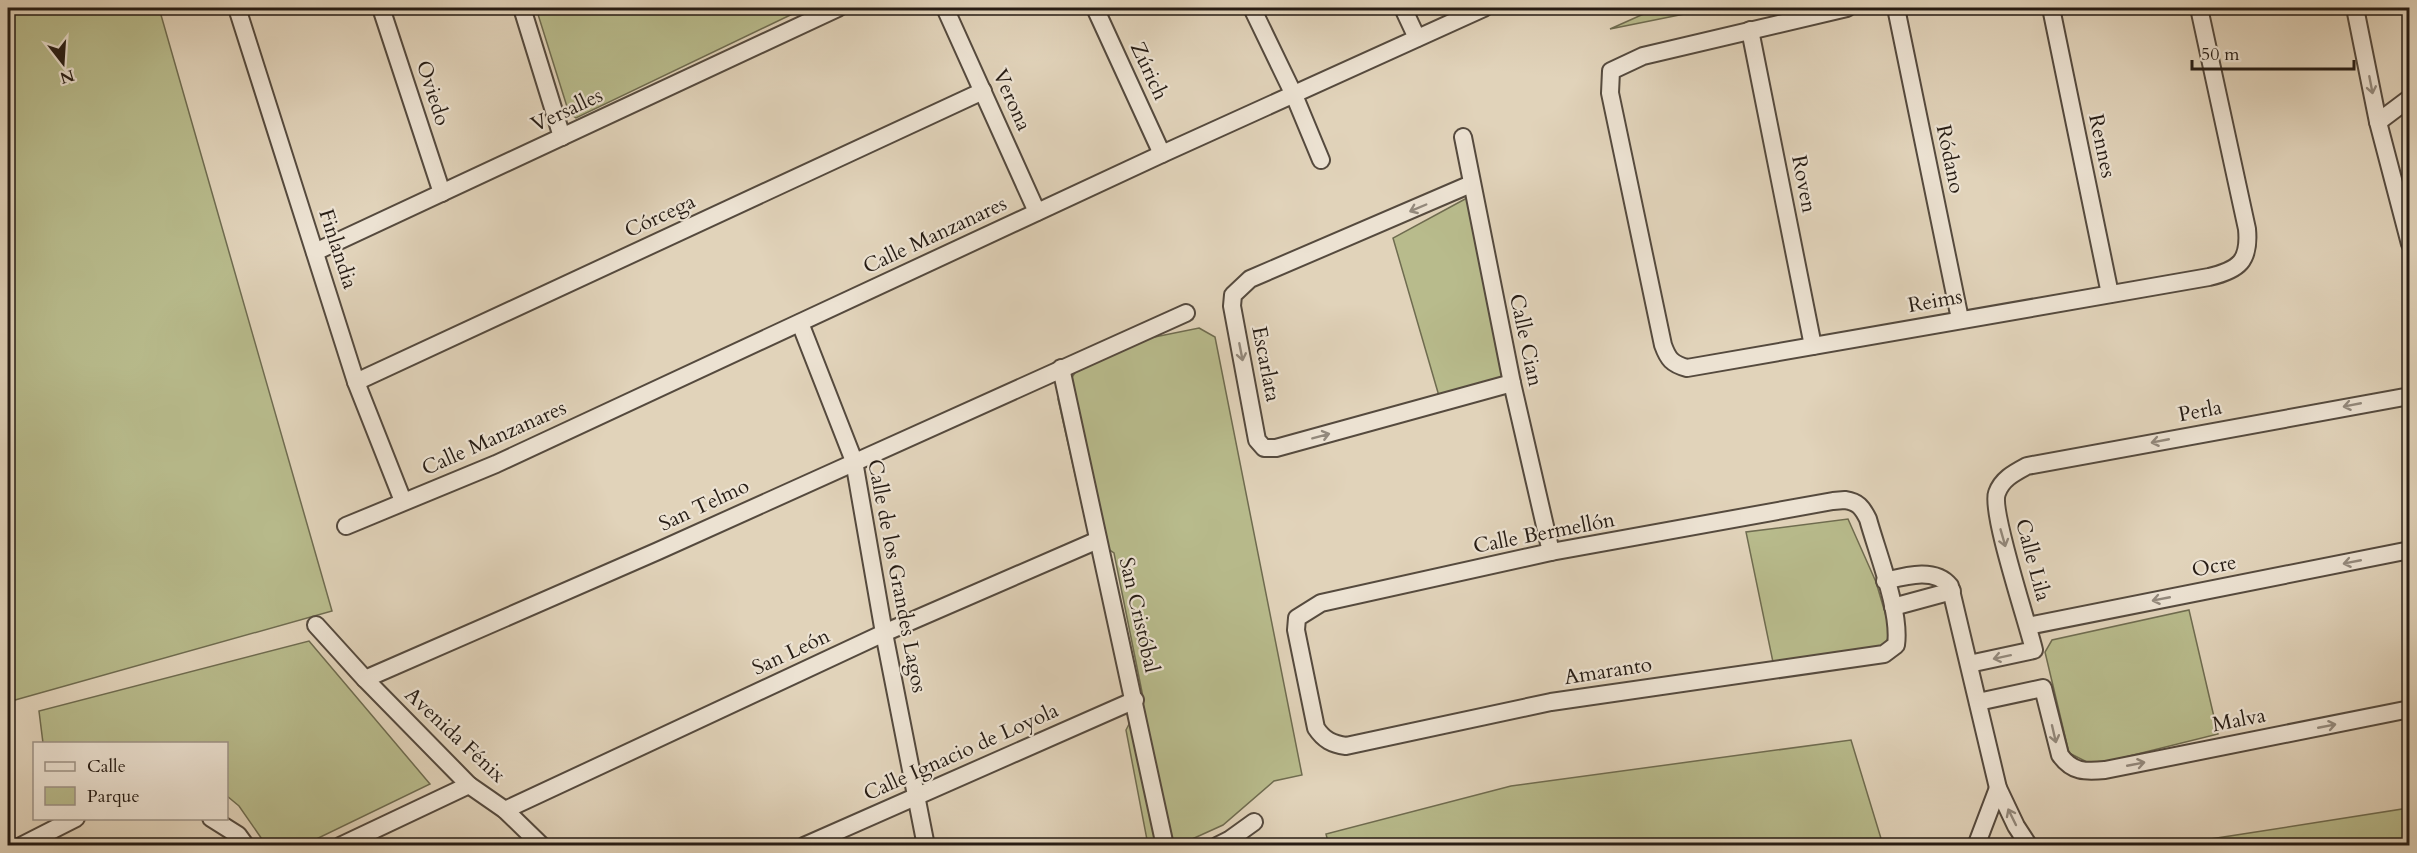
<svg xmlns="http://www.w3.org/2000/svg" width="2417" height="853" viewBox="0 0 2417 853" font-family="Cardo,serif">
  <style>
    .green { fill: #b8bb8c; stroke: #6f6c50; stroke-width: 1.5 }
    .lines { fill: none; stroke-linecap: round; stroke-linejoin: round }
    .street-casing { stroke: #554a3e; stroke-width: 20 }
    .street { stroke: #ece2d2; stroke-width: 16 }
    .oneway { stroke: #93897c }
    .labels { text-anchor: middle; dominant-baseline: central; stroke-width: 4.5; stroke-linejoin: round; paint-order: stroke }
    .street-label { font-size: 21px; fill: #261c14; stroke: #ece2d2 }
  </style>
  <rect width="100%" height="100%" fill="#e1d3ba"/>
  <filter id="stains"><feTurbulence type="fractalNoise" baseFrequency=".00333" numOctaves="4"/><feColorMatrix values="0 0 0 0 .2 0 0 0 0 .09 0 0 0 0 .02 0 0 0 .5 -.17"/></filter>
  <radialGradient id="worn" r=".72"><stop offset=".6" stop-color="#630" stop-opacity="0"/><stop offset="1" stop-color="#630" stop-opacity=".3"/></radialGradient>
  <g class="green">
    <path d="M8,8H159L332,611L8,702Z"/>
    <path d="M536,8H805L576,118L569,113Z"/>
    <path d="M1657,8H1714L1610,29Z"/>
    <path d="M1467,198L1504,379L1439,396L1393,238Z"/>
    <path d="M1199,328L1215,337L1302,775L1274,781L1223,825L1179,845H1148L1126,730L1143,697L1114,553L1089,536L1058,399L1078,368L1135,341Z"/>
    <path d="M1848,519L1876,582L1891,633L1880,652L1774,667L1746,532Z"/>
    <path d="M2189,610L2218,734L2093,765L2069,753L2045,652L2052,640Z"/>
    <path d="M309,641L430,784L304,845H266L239,806L227,796L226,744L43,743L39,711Z"/>
    <path d="M1851,740L1883,845L1329,846L1326,834L1511,786Z"/>
    <path d="M2409,808V845L2213,846L2204,840Z"/>
  </g>
  <g class="lines">
    <defs>
      <g id="street">
        <path d="M237,8L356,382L403,501"/>
        <path d="M381,8L442,193"/>
        <path d="M522,8L562,137"/>
        <path d="M945,8L1037,212"/>
        <path d="M1095,8L1162,154"/>
        <path d="M1252,8L1294,95L1321,160"/>
        <path d="M1403,8L1417,38"/>
        <path d="M1847,8L1643,56L1611,71L1610,93L1663,345C1668,359 1672,364 1687,368L2209,277C2239,270 2250,261 2247,229L2199,8"/>
        <path d="M1896,8L1960,319"/>
        <path d="M2051,8L2110,294"/>
        <path d="M2355,8L2378,122L2410,244"/>
        <path d="M1750,30L1813,346"/>
        <path d="M2378,122L2410,98"/>
        <path d="M1463,137L1512,383L1551,552"/>
        <path d="M1471,184L1250,279L1233,295L1232,306L1257,440L1264,448H1276L1512,383"/>
        <path d="M315,252L838,8"/>
        <path d="M800,323L854,461L884,633L926,846"/>
        <path d="M1061,368L1165,846"/>
        <path d="M356,382L983,91"/>
        <path d="M1845,500C1858,502 1862,507 1868,519C1877,552 1901,612 1896,645L1884,654L1551,702L1346,746C1332,744 1324,740 1316,728L1296,630L1297,618L1321,603L1551,552L1833,501Z"/>
        <path d="M346,526L496,464L1162,154L1484,8"/>
        <path d="M1885,581C1905,576 1935,567 1950,586L1998,788L2016,826L2029,846"/>
        <path d="M1893,607L1952,591"/>
        <path d="M316,625L365,679L469,785L505,810L542,846"/>
        <path d="M2028,626L2410,550"/>
        <path d="M1969,664L2034,650C2028,624 1990,511 1997,493C2002,479 2014,473 2027,466L2410,396"/>
        <path d="M365,679L658,551L1186,313"/>
        <path d="M1978,702L2043,688L2060,755C2072,772 2085,772 2105,770L2410,709"/>
        <path d="M505,810L884,633L1098,540"/>
        <path d="M211,818L238,835L246,846"/>
        <path d="M21,846L76,818"/>
        <path d="M340,846L469,785"/>
        <path d="M804,846L1135,700"/>
        <path d="M1217,846L1229,840L1254,822"/>
        <path d="M1976,846L1998,788"/>
      </g>
    </defs>
    <use href="#street" class="street-casing"/>
    <use href="#street" class="street"/>
  </g>
  <defs><path id="oneway-shaft" d="M-6 0H5M1.5-3L5.5 0L1.5 3" fill="none" stroke-width="1.6" stroke-linecap="round" stroke-linejoin="round" transform="scale(1.5)"/></defs>
  <g class="oneway">
    <use href="#oneway-shaft" transform="translate(2371 85) rotate(79)"/>
    <use href="#oneway-shaft" transform="translate(1418 208) rotate(157)"/>
    <use href="#oneway-shaft" transform="translate(1241 352) rotate(79)"/>
    <use href="#oneway-shaft" transform="translate(2352 405) rotate(169)"/>
    <use href="#oneway-shaft" transform="translate(1321 436) rotate(-15)"/>
    <use href="#oneway-shaft" transform="translate(2160 441) rotate(169)"/>
    <use href="#oneway-shaft" transform="translate(2003 538) rotate(74)"/>
    <use href="#oneway-shaft" transform="translate(2352 562) rotate(169)"/>
    <use href="#oneway-shaft" transform="translate(2161 599) rotate(169)"/>
    <use href="#oneway-shaft" transform="translate(2002 657) rotate(168)"/>
    <use href="#oneway-shaft" transform="translate(2327 726) rotate(-11)"/>
    <use href="#oneway-shaft" transform="translate(2054 734) rotate(77)"/>
    <use href="#oneway-shaft" transform="translate(2136 764) rotate(-11)"/>
    <use href="#oneway-shaft" transform="translate(2012 817) rotate(-116)"/>
  </g>
  <g class="labels">
    <g class="street-label">
      <text transform="translate(1149 71) rotate(65)">Zúrich</text>
      <text transform="translate(433 93) rotate(72)">Oviedo</text>
      <text transform="translate(1012 100) rotate(66)">Verona</text>
      <text transform="translate(567 110) rotate(-25)">Versalles</text>
      <text transform="translate(2102 146) rotate(78)">Rennes</text>
      <text transform="translate(1950 159) rotate(78)">Ródano</text>
      <text transform="translate(1804 184) rotate(79)">Roven</text>
      <text transform="translate(660 216) rotate(-25)">Córcega</text>
      <text transform="translate(935 235) rotate(-25)">Calle Manzanares</text>
      <text transform="translate(338 249) rotate(72)">Finlandia</text>
      <text transform="translate(1935 301) rotate(-10)">Reims</text>
      <text transform="translate(1526 340) rotate(78)">Calle Cian</text>
      <text transform="translate(1266 364) rotate(79)">Escarlata</text>
      <text transform="translate(2200 411) rotate(-11)">Perla</text>
      <text transform="translate(494 438) rotate(-24)">Calle Manzanares</text>
      <text transform="translate(704 505) rotate(-25)">San Telmo</text>
      <text transform="translate(1544 533) rotate(-11)">Calle Bermellón</text>
      <text transform="translate(2033 560) rotate(75)">Calle Lila</text>
      <text transform="translate(2214 566) rotate(-11)">Ocre</text>
      <text transform="translate(897 576) rotate(79)">Calle de los Grandes Lagos</text>
      <text transform="translate(1139 615) rotate(77)">San Cristóbal</text>
      <text transform="translate(791 652) rotate(-25)">San León</text>
      <text transform="translate(1608 671) rotate(-9)">Amaranto</text>
      <text transform="translate(2239 720) rotate(-11)">Malva</text>
      <text transform="translate(455 735) rotate(43)">Avenida Fénix</text>
      <text transform="translate(961 752) rotate(-24)">Calle Ignacio de Loyola</text>
    </g>
  </g>
  <rect width="2417" height="853" fill="none" stroke="#e1d3ba" stroke-width="30"/>
  <rect x="9" y="9" width="2399" height="835" fill="none" stroke="#261c14" stroke-width="3"/>
  <rect x="15" y="15" width="2387" height="823" fill="none" stroke="#261c14" stroke-width="1.5"/>
  <rect x="33" y="742" width="195" height="78" fill="#ece2d2" stroke="#9d9386" stroke-width="1.5"/>
  <rect x="45" y="762" width="30" height="9" fill="#ece2d2" stroke="#9d9386" stroke-width="1.5"/>
  <text x="87" y="772" font-size="18" fill="#261c14">Calle</text>
  <rect x="45" y="787" width="30" height="18" fill="#b8bb8c" stroke="#9d9386" stroke-width="1.5"/>
  <text x="87" y="802" font-size="18" fill="#261c14">Parque</text>
  <g transform="translate(63 63) rotate(163)" stroke="#ece2d2" stroke-width="4.5" paint-order="stroke">
  <path d="M0-4.5L10 22L0 15L-10 22Z" fill="#261c14"/>
  <text y="-9" font-size="16" font-weight="bold" text-anchor="middle" fill="#261c14">N</text>
  </g>
  <path d="M2192 60v9h162v-9" fill="none" stroke="#261c14" stroke-width="3"/>
  <text x="2201" y="60" font-size="18" fill="#261c14" stroke="#ece2d2" stroke-width="4.5" paint-order="stroke">50 m</text>
  <rect width="100%" height="100%" filter="url(#stains)"/>
  <rect width="100%" height="100%" fill="url(#worn)"/>
</svg>
